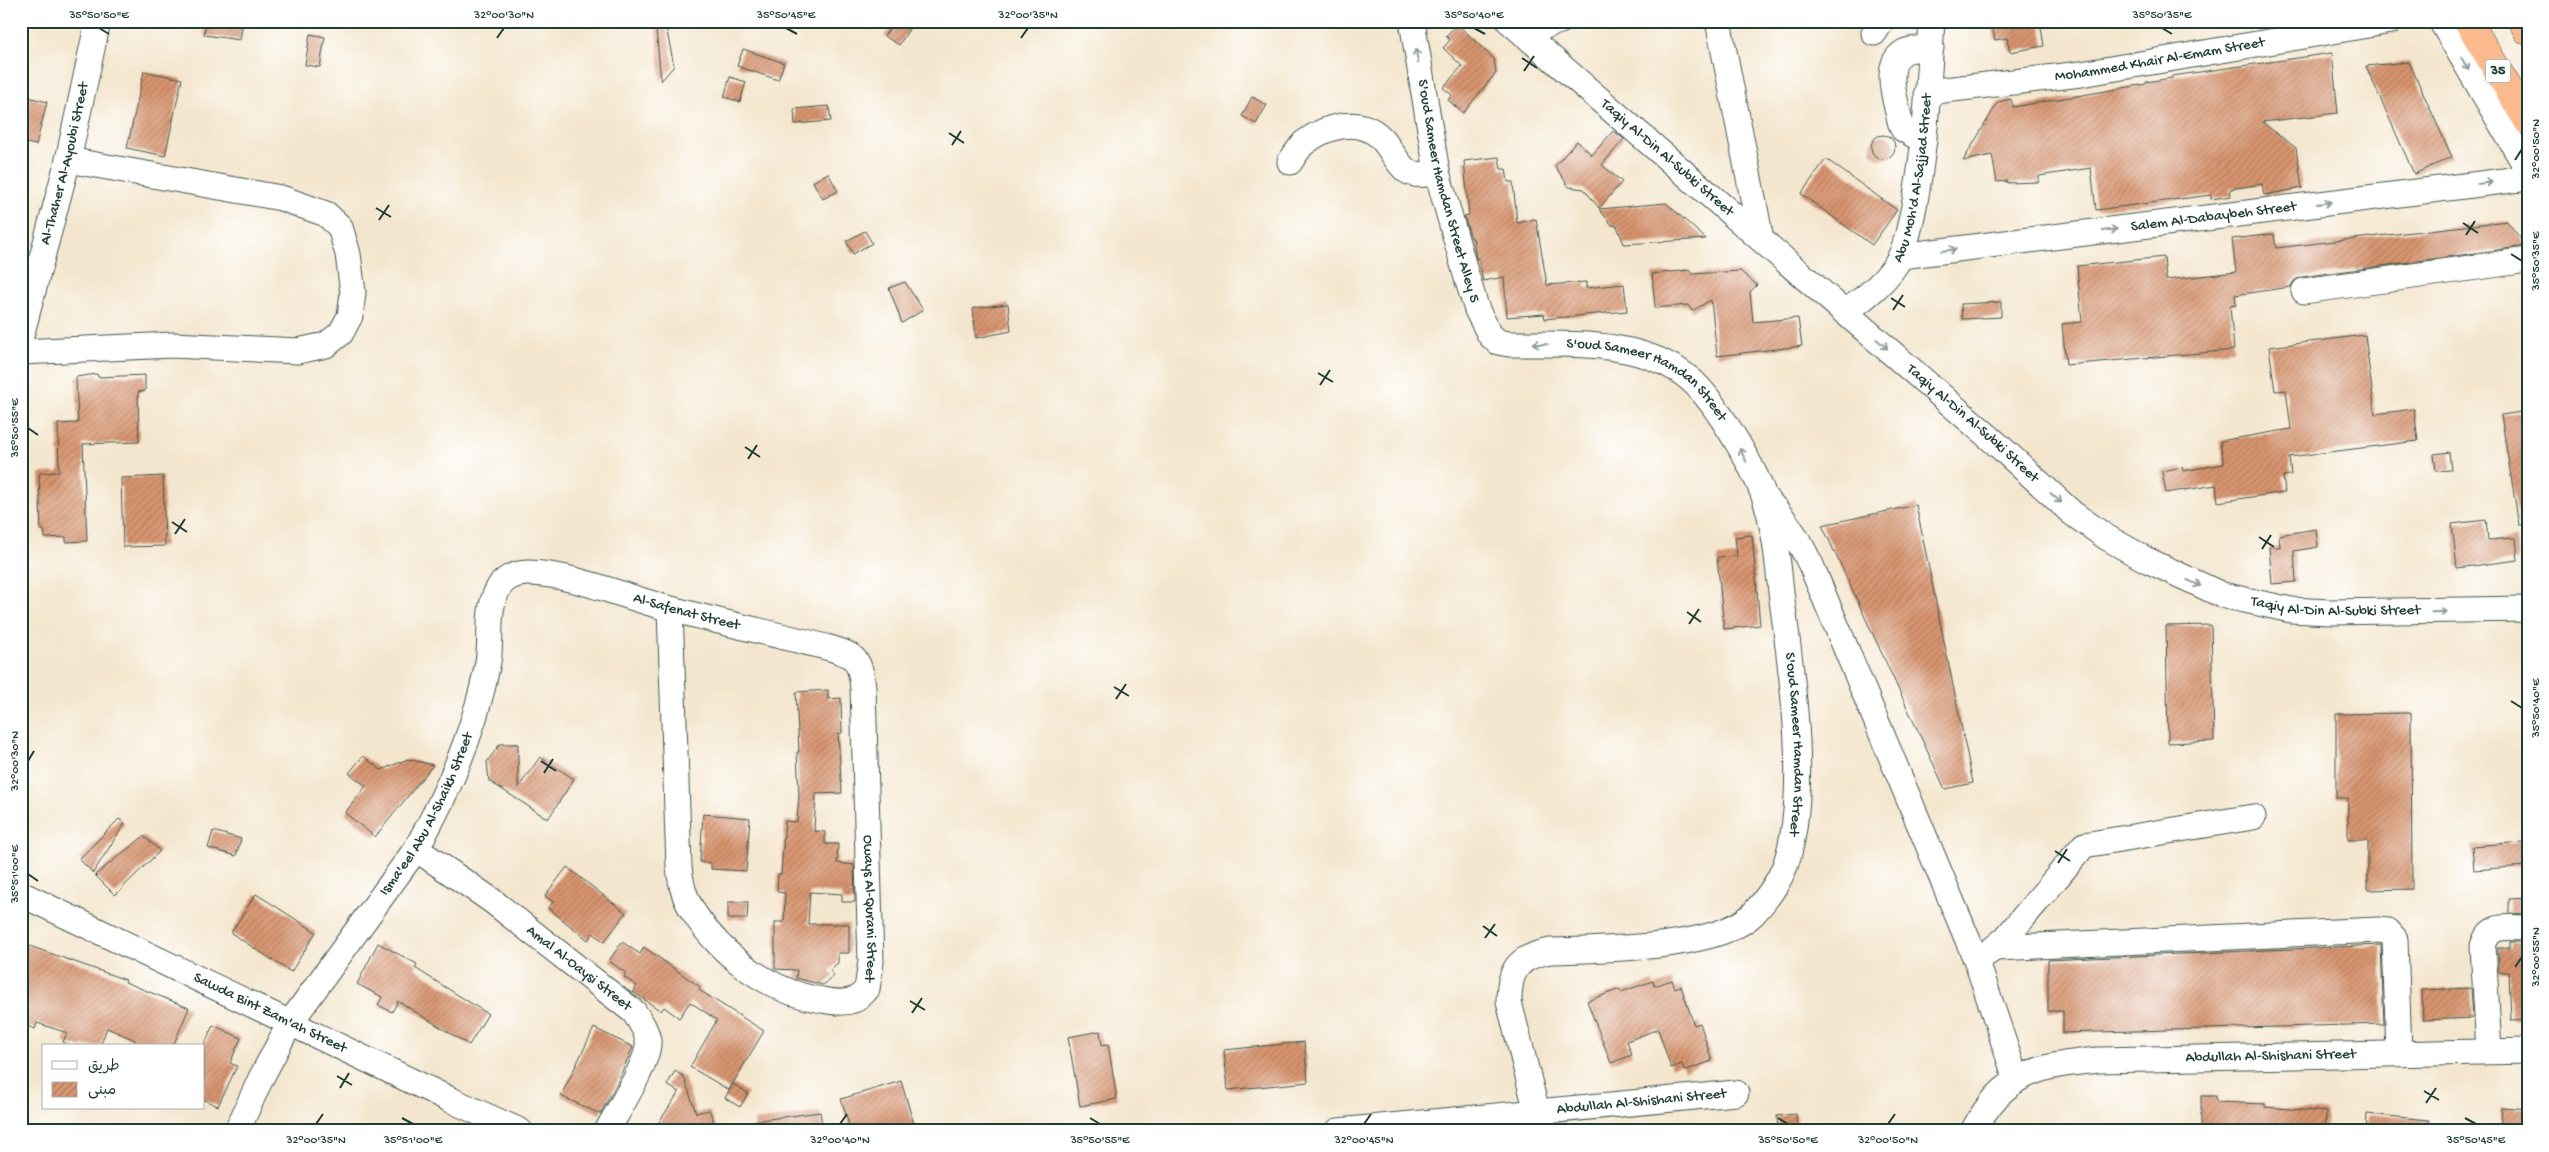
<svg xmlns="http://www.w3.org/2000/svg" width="2549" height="1152" viewBox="0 0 2549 1152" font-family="'Gochi Hand','Playpen Sans Arabic',sans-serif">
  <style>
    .building { fill: url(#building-hatch) }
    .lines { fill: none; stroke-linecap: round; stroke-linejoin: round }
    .minor-casing { stroke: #3f564b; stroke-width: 27 }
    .highway-casing { stroke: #3f564b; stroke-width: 29 }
    .minor { stroke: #fff; stroke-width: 25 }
    .highway { stroke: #fbba8d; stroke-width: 28 }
    .oneway { stroke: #8f9e9a }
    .ticks { fill: none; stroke: #1f3d34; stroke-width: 2 }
    .labels { text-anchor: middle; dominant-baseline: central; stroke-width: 5; stroke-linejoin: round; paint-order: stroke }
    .shield { fill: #fff; stroke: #627771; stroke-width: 1 }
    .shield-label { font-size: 14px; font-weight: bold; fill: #1f3d34 }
    .street-label { font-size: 15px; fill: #1f3d34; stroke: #fff }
    .neatline { fill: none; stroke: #1f3d34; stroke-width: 2 }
    .ticks-label { font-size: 12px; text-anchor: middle; fill: #1f3d34 }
  </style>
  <defs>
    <pattern id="building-hatch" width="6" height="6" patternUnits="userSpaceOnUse" patternTransform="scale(1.25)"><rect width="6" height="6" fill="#d8946f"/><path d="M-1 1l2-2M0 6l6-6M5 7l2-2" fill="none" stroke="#af7a5c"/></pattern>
  </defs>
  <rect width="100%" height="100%" fill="#fff"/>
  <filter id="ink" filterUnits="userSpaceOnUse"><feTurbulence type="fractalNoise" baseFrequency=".02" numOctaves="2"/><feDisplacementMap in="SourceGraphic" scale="10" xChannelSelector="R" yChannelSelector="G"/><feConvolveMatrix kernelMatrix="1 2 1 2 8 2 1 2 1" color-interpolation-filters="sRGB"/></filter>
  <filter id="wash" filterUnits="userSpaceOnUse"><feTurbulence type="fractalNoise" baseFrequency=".0096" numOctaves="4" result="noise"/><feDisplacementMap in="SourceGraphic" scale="20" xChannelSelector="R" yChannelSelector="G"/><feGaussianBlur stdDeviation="1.12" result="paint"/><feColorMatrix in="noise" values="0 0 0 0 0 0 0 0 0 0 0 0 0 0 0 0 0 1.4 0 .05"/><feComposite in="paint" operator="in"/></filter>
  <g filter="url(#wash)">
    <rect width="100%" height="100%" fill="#f4e6ce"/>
    <g id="blocks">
      <g class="building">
        <path d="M206,21H243L240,40L204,35Z"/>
        <path d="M895,21L909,29L899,45L884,36Z"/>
        <path d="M1991,21H2040L2044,46L2010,52L2007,38L1995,40Z"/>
        <path d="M1457,24L1494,59L1496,73L1463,113L1448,100L1452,95L1443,88L1462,66L1443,48L1450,40L1446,36Z"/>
        <path d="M666,27L674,66L661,81L656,29Z"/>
        <path d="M310,34L325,37L320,67L305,65Z"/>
        <path d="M743,49L784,63L778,80L737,66Z"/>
        <path d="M2332,53L2338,113L2262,122L2296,148L2302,188L2264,195L2262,184L2230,189L2231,196L2211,199V195L2096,210L2091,168L2039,176V182L2007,183V181L1997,182L1992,155L1963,161L1998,102L2011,99L2013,107L2146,84V82L2172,78V76Z"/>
        <path d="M2409,62L2452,157L2414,174L2366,66Z"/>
        <path d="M144,71L182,79L165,156L127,148Z"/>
        <path d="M730,77L746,82L740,102L724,97Z"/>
        <path d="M21,95L47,102L36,145L21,142Z"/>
        <path d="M1252,97L1267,105L1256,124L1242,116Z"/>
        <path d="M829,106L831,121L795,124L794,109Z"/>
        <path d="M1613,131L1624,139L1602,165L1622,182L1599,208L1584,189L1569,187L1555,166L1577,141L1592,155Z"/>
        <circle cx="1883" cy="147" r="12"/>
        <path d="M1499,157L1501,169H1506L1508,182H1513L1517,223L1536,219L1547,285L1586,282V288L1624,284L1627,311L1545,319L1544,314L1507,317L1504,277L1483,281L1479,258L1476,259L1473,238H1471L1464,216L1469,215L1464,161Z"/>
        <path d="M1826,159L1897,210L1872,245L1801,194Z"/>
        <path d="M828,173L838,191L823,199L813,182Z"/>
        <path d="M1666,203L1706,239L1624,244L1617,226L1612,225L1599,209Z"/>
        <path d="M2507,221L2526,246L2302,277L2295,280L2290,287L2235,295L2236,305L2230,306L2234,350L2066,365L2062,324L2082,322L2077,266L2164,257L2166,280L2236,272L2232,239L2274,234L2276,248Z"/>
        <path d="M865,231L872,243L853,254L846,241Z"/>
        <path d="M1689,270L1692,274L1740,271L1757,285L1750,292L1753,322L1798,318L1802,346L1717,356L1711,300L1692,311L1688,305L1655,308L1652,274Z"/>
        <path d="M905,282L923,310L902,323L889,288Z"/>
        <path d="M2001,302V317L1962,319L1961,304Z"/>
        <path d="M1008,304L1011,331L976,338L973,308Z"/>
        <path d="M2365,335L2375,414L2414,409L2418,441L2289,457L2291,475L2283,476L2285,492L2218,502L2216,485L2166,493L2162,471L2182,467L2183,471L2224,464L2220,441L2291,429L2286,390L2275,391L2269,347Z"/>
        <path d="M97,374L98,377L145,375V391L138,392L139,442L83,444L87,541L66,542V537L45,538L44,530H41L39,473L59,472L58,424L78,423L76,377Z"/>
        <path d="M2528,411V524L2519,525L2501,415Z"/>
        <path d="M2449,452L2451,470L2436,471L2434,454Z"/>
        <path d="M163,476L165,546L123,547L121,478Z"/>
        <path d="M1916,505L1973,783L1945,789L1822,525Z"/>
        <path d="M2486,520L2488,540L2516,538L2518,560L2457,568L2452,524Z"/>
        <path d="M2316,529L2318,547L2294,551L2296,582L2272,584L2269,547H2280L2279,535Z"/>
        <path d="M1752,535L1760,625L1724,629L1717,557L1737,556L1735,537Z"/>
        <path d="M2211,625L2214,741L2168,743L2166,626Z"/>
        <path d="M828,690V699L841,698L842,733L838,734L842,793L816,794L814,831L825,832V844H838L837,863L854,865L855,902H842V894L810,892L808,924H849V953H838V963L830,970L834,976L823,985L796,978L797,970L775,969V922H784L785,893L777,892L778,874H781L785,821L797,822L799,795L797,752H799L796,692Z"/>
        <path d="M2411,713L2412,889L2368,890V840H2348V798H2336V714Z"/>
        <path d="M500,744H518V788L540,757L574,779L548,819L489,781L487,762Z"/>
        <path d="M363,756L381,770L408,759L433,765L375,837L345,813L366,786L349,773Z"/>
        <path d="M703,814L750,818L746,871L711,869V863L700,862Z"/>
        <path d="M119,819L125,823L93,873L79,859Z"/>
        <path d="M213,831L241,839L236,856L208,848Z"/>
        <path d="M144,836L160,851L115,895L95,875Z"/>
        <path d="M2524,842L2526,866L2474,870L2472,846Z"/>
        <path d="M567,867L626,913L604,942L593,933L588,940L548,908L553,902L545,896Z"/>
        <path d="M256,894L316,932L291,972L231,933Z"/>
        <path d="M2528,898V914L2509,913V899Z"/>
        <path d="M728,902H748L747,919H728Z"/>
        <path d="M622,942L640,954L644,947L700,987L699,990L764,1031L729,1090L690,1067L717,1020L690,1002L679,1018L664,1007L661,1011L633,992L637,986L624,977L626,973L609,961Z"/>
        <path d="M2510,942H2528V1019L2511,1020L2509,972H2499L2498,948H2510Z"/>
        <path d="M21,943L126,980L125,982L189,1008L173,1046H133L135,1040L107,1028L100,1046H72L63,1042L67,1033L37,1023L35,1029L21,1024Z"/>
        <path d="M378,943L417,964L415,968L488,1014L469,1045L398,1001L392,1012L378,1005L382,997L357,984Z"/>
        <path d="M2381,945L2384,1024L2063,1033V1011H2048V960Z"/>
        <path d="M1672,980L1675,988L1681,986L1694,1025L1700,1023L1712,1061L1684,1071L1682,1064L1671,1068L1658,1029L1627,1041L1632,1055L1611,1063L1587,1001L1620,989L1621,992L1653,981L1654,986Z"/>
        <path d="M2471,988L2473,1018L2423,1020L2422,990Z"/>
        <path d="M213,1025L241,1038L230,1063L237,1066L218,1106L204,1100V1046Z"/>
        <path d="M594,1028L633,1047L616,1085L600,1114L561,1096Z"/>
        <path d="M1100,1031L1102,1045L1108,1044L1117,1099L1080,1106L1068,1037Z"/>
        <path d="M1304,1042L1308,1082L1228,1090L1224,1050Z"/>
        <path d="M675,1071L684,1077L696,1113L709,1110L716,1126L707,1131H665L657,1125L679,1092L667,1085Z"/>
        <path d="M901,1081L916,1131H851L841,1099Z"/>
        <path d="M733,1084L748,1093L740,1107L725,1098Z"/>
        <path d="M2201,1096H2216V1102L2265,1104V1107L2326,1112L2325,1131H2201Z"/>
        <path d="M2502,1107L2528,1109V1131H2500Z"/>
        <path d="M820,1112L823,1131H755L754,1121Z"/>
        <path d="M1796,1114L1797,1131H1778L1777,1116Z"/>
        <path d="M2367,1114L2429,1120L2428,1131H2366Z"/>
      </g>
    </g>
  </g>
  <g filter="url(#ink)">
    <use href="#blocks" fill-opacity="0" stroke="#3f564b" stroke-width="1"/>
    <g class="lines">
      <defs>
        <g id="minor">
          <path id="s1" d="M1412,21L1437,172L1467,278L1477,310L1490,335L1498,342L1509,344C1569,345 1642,338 1691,380C1716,402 1754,467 1765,499C1776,531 1778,567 1782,600C1792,675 1810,795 1785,866C1778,884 1766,900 1753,914C1717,950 1600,949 1550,951C1518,957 1509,969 1509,1002L1537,1112"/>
          <path id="s2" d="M1509,21L1998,445L2072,513L2106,537L2145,559L2222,595L2291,610L2329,612L2528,609"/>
          <path d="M1718,21L1761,239"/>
          <path d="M2441,21L2528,170"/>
          <path d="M1523,33L1560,21"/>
          <path d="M1874,33L1882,21"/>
          <path id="s3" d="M1927,92L2081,74L2391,21"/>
          <path d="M1924,141L1903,129L1900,121C1896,101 1882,65 1904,52C1911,48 1923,49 1931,48"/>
          <path d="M1290,162C1294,156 1299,148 1304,143C1326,126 1359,116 1381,138C1390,147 1397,164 1407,171C1417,177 1427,174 1437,172"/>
          <path id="s4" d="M1901,256L2528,178"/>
          <path d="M2304,291L2528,260"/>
          <path id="s5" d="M1845,312C1865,298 1890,279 1901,255C1907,242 1910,225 1913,211C1926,149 1928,84 1932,21"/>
          <path id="s6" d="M21,336L68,160L98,21"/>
          <path d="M21,352L172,345L298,351L326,345L341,333L350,316L353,293L348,254L340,227L326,214L281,198L68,160"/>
          <path d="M1767,500C1786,519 1799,540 1811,565L1977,962L2016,1079"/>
          <path id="s7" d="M416,849L491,900L634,1012C640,1021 646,1029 648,1040C651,1059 617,1112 607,1131"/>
          <path id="s8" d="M21,894L451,1100L520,1131"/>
          <path d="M1995,948L2378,930L2388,931L2395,939L2399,1053"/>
          <path d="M1988,953L2006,938L2084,845L2253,817"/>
          <path d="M2489,1051L2483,946C2490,922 2507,928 2528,928"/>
          <path id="s9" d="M237,1131L261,1078L290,1023L416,849C449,791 476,727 488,662C492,639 486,612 497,591C502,579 515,573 528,573C567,573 621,595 660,606C715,621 770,633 826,647C854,655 860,657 863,688L871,962L867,989C864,992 860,997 856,999C845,1004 833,1002 822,1000C771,993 722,956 694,913C684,898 681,884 679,867L670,609"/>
          <path id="s10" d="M1338,1131L1736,1093"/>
          <path id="s11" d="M1973,1131C2005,1072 2037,1066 2099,1060L2528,1051"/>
        </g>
        <g id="highway">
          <path d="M2468,21L2528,121"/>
          <path d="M2522,21L2528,31"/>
        </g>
      </defs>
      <use href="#minor" class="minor-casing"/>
      <use href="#highway" class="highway-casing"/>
      <use href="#minor" class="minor"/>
      <use href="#highway" class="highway"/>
    </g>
    <defs><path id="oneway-shaft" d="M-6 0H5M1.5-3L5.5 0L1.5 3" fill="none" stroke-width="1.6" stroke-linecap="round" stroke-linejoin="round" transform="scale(1.25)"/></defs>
    <g class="oneway">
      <use href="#oneway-shaft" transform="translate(1417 56) rotate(-99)"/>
      <use href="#oneway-shaft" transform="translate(2465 64) rotate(60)"/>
      <use href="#oneway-shaft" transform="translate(2485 183) rotate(-7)"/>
      <use href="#oneway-shaft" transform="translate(2324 203) rotate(-7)"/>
      <use href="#oneway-shaft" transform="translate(2110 230) rotate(-7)"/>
      <use href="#oneway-shaft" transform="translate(1949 250) rotate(-7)"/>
      <use href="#oneway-shaft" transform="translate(1540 344) rotate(-178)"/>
      <use href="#oneway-shaft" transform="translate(1882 344) rotate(41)"/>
      <use href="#oneway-shaft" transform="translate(1743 455) rotate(-117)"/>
      <use href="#oneway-shaft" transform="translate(2056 498) rotate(42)"/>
      <use href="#oneway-shaft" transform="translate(2194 583) rotate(24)"/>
      <use href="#oneway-shaft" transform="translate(2439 612) rotate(-2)"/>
    </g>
  </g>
  <path class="ticks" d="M99,28L109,34M786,28L797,34M1474,28L1485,34M2162,28L2172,34M497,38L504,28M1021,38L1028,28M1522,58L1537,68M1524,71L1534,56M949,133L964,143M952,145L961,131M2515,160L2522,149M376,208L391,217M379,220L389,205M2463,223L2478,233M2466,235L2475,221M2511,254L2522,261M1891,298L1905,307M1893,310L1903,295M1318,373L1333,382M1320,385L1330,370M28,428L38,435M745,447L760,457M748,459L757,445M172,522L187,532M175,534L185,519M2259,537L2274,547M2262,549L2271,535M1687,612L1701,622M1689,624L1699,609M1114,687L1129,696M1116,699L1126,684M2511,701L2522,708M28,761L34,751M541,761L556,771M544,773L553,759M2055,851L2070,861M2058,863L2067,849M28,874L38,881M1483,926L1497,936M1485,938L1495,924M2515,967L2522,957M910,1001L925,1010M912,1013L922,998M337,1076L352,1085M340,1088L349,1073M2424,1091L2439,1100M2426,1103L2436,1088M402,1118L413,1124M1090,1118L1100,1124M1778,1118L1788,1124M2465,1118L2476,1124M316,1124L323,1114M840,1124L847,1114M1364,1124L1371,1114M1888,1124L1895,1114"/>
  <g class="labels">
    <rect class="shield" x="2485.5" y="59.5" width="25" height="23" rx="4"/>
    <g class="shield-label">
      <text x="2498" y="71">35</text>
    </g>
    <g class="street-label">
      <text stroke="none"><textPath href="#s3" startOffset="235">Mohammed Khair Al-Emam Street</textPath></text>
      <text stroke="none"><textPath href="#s2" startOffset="209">Taqiy Al-Din Al-Subki Street</textPath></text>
      <text stroke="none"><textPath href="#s6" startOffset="178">Al-Thaher Al-Ayoubi Street</textPath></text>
      <text stroke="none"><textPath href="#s5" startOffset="159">Abu Moh'd Al-Sajjad Street</textPath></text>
      <text stroke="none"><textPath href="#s1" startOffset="174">S'oud Sameer Hamdan Street Alley 5</textPath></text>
      <text stroke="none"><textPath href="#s4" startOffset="315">Salem Al-Dabaybeh Street</textPath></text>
      <text stroke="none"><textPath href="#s1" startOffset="496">S'oud Sameer Hamdan Street</textPath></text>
      <text stroke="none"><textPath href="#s2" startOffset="614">Taqiy Al-Din Al-Subki Street</textPath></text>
      <text stroke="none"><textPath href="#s2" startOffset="1034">Taqiy Al-Din Al-Subki Street</textPath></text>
      <text stroke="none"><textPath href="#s9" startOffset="810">Al-Safenat Street</textPath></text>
      <text stroke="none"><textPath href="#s1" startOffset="925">S'oud Sameer Hamdan Street</textPath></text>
      <text stroke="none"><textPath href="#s9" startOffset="371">Isma'eel Abu Al-Shaikh Street</textPath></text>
      <text stroke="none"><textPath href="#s9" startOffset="1236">Oways Al-Qurani Street</textPath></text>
      <text stroke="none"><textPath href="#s7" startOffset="202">Amal Al-Oaysi Street</textPath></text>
      <text stroke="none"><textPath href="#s8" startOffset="276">Sawda Bint Zam'ah Street</textPath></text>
      <text stroke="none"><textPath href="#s11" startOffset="325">Abdullah Al-Shishani Street</textPath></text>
      <text stroke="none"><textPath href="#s10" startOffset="305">Abdullah Al-Shishani Street</textPath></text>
    </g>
  </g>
  <rect width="2549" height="1152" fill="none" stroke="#fff" stroke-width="55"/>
  <rect x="42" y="1044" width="162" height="65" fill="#ffffff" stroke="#a5b1ae"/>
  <rect x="52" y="1061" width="25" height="8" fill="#ffffff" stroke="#a5b1ae"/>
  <text x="88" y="1070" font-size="15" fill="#1f3d34">طريق</text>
  <rect x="52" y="1082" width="25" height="15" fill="url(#building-hatch)" stroke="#a5b1ae"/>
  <text x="88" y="1094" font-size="15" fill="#1f3d34">مبنى</text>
  <rect x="28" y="28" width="2494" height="1096" class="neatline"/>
  <g class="ticks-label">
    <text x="99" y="18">35°50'50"E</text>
    <text x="504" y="18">32°00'30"N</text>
    <text x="786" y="18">35°50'45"E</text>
    <text x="1028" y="18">32°00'35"N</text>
    <text x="1474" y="18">35°50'40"E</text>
    <text x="2162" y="18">35°50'35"E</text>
    <text transform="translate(2535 149) rotate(-90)" y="4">32°00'50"N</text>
    <text transform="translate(2535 261) rotate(-90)" y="4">35°50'35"E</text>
    <text transform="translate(14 428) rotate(-90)" y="4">35°50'55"E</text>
    <text transform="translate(2535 708) rotate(-90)" y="4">35°50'40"E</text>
    <text transform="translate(14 761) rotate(-90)" y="4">32°00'30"N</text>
    <text transform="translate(14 874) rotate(-90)" y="4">35°51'00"E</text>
    <text transform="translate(2535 957) rotate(-90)" y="4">32°00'55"N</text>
    <text x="316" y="1143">32°00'35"N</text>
    <text x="413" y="1143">35°51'00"E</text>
    <text x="840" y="1143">32°00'40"N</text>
    <text x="1100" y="1143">35°50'55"E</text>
    <text x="1364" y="1143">32°00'45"N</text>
    <text x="1788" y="1143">35°50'50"E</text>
    <text x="1888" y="1143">32°00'50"N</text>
    <text x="2476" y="1143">35°50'45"E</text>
  </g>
</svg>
